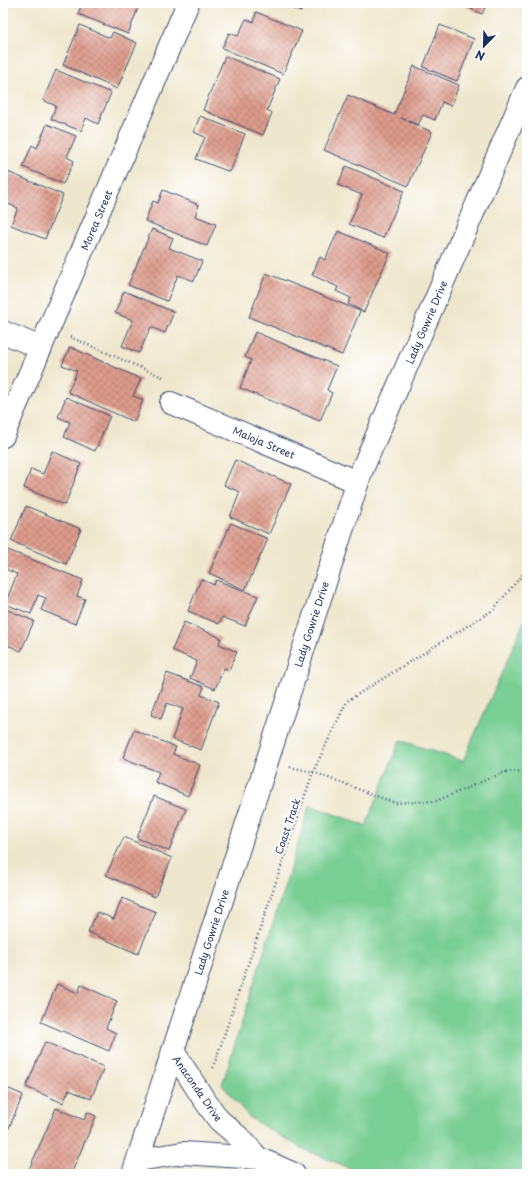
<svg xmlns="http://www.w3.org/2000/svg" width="530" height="1177" viewBox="0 0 530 1177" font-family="'Playpen Sans',sans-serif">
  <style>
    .grass { fill: #78ce93; stroke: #4a7e78 }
    .building { fill: url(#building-cross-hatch) }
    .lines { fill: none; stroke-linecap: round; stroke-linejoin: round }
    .street-casing { stroke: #3b4b6f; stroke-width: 24 }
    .secondary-casing { stroke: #3b4b6f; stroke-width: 24 }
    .path { stroke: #3b4b6f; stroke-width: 2.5; stroke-dasharray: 1 3; stroke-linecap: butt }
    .street { stroke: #fff; stroke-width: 22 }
    .secondary { stroke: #fff; stroke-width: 22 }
    .labels { text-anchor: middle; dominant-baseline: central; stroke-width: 4; stroke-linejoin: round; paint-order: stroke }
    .street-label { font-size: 10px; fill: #1b2f5e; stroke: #fff }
  </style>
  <defs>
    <pattern id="building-cross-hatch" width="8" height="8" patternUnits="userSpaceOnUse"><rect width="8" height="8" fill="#de9c8c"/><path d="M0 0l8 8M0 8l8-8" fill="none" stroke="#b38076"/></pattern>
  </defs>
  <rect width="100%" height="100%" fill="#fff"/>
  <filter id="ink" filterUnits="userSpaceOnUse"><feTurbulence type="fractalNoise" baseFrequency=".025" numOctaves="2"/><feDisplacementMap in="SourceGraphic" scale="8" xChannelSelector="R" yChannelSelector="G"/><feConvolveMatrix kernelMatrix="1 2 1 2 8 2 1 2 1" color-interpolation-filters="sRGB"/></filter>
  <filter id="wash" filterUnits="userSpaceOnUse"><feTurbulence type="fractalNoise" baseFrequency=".012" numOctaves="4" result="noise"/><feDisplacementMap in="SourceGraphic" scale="16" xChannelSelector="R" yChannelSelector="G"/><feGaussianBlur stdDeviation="0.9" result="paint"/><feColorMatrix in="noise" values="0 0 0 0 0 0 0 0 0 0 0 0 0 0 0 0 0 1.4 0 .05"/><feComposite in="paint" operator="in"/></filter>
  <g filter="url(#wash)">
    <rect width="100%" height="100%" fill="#efe7cd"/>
    <path class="grass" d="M527,615V1174H364L305,1150L250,1118L222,1085L310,805L366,826L400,740L463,761Z"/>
    <g id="blocks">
      <g class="building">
        <path d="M82,3H140L128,34L78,14Z"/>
        <path d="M278,3H304L301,12Z"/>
        <path d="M458,3H487L482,14Z"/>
        <path d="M256,12L302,31L283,74L222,48L229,33L238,36L246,19L254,22Z"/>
        <path d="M80,25L110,38L113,32L137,43L117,89L63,65Z"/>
        <path d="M440,25L474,39L457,81L423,67Z"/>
        <path d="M225,56L280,79L267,110L272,113L263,135L203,110Z"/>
        <path d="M414,66L459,85L451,106L442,102L435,120L423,115L418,125L401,118L432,132L408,186L324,150L348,95L394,115Z"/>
        <path d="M56,70L111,93L98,124L86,118L81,131L51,119L56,106L43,100Z"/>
        <path d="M200,116L245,134L230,172L196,159L205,137L194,132Z"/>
        <path d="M47,124L76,136L67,157L74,161L63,184L23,167L32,145L37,148Z"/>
        <path d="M346,166L404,191L383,238L349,224L362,195L338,185Z"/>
        <path d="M3,170L63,195L45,239L11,225L18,208L3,202Z"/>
        <path d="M163,190L199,205L195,216L216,224L207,246L145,221L153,201L158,203Z"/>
        <path d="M152,229L173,238L169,248L202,261L194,281L178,275L167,301L128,285Z"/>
        <path d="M338,231L390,253L364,312L348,304L351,298L336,291L338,287L312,275L320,257L325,260Z"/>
        <path d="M266,273L360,311L342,355L249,317Z"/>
        <path d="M124,291L174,312L165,333L151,327L139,353L122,346L133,320L115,313Z"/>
        <path d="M255,332L337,366L327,390L332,393L320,421L240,388L251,360L245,357Z"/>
        <path d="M70,347L141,379L133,396L143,400L134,422L68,392L77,371L62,365Z"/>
        <path d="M66,397L110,416L95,451L64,437L70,422L58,417Z"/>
        <path d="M52,451L81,464L65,505L24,488L31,469L43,474Z"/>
        <path d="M235,460L291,484L269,534L230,517L240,492L224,485Z"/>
        <path d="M26,506L81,529L66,564L11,541Z"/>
        <path d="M231,523L268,539L245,590L209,573Z"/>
        <path d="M3,548L83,580L77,596L85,599L75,624L41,610L46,598L38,595L31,614L5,604L17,574L3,568Z"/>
        <path d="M201,579L214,585L216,580L258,596L245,626L222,617L219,624L188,611Z"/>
        <path d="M3,608L34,621L21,651L3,643Z"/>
        <path d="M184,622L221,638L219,644L237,652L229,670L224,668L215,689L190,678L197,661L172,650Z"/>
        <path d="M167,673L204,687L201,695L219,702L201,750L172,739L183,709L167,703L161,719L151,715Z"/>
        <path d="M134,730L176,747L173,754L200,765L188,796L155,782L159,772L123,758Z"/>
        <path d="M154,796L186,809L169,851L137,838Z"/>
        <path d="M124,837L172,858L155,897L106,875Z"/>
        <path d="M122,898L156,912L138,954L88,932L97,912L114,919Z"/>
        <path d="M57,984L78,993L81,985L117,1001L106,1028L116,1033L109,1051L41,1022Z"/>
        <path d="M45,1042L104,1067L91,1099L69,1090L63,1103L26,1087Z"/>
        <path d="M7,1088L23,1095L3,1142V1096Z"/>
        <path d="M56,1108L84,1120L87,1112L96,1116L71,1174H27Z"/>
      </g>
    </g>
  </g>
  <g filter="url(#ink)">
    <use href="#blocks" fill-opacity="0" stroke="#3b4b6f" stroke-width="1"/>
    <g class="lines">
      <defs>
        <g id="street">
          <path d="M3,332L41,348"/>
          <path d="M171,403L357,482"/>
          <path d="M3,436L188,3"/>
          <path d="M173,1051L203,1098L219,1120L241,1139L258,1158"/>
          <path d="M138,1160L183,1153L258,1158L294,1174"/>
        </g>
        <path id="secondary" d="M133,1174L361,472L527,88"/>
      </defs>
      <use href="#street" class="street-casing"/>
      <use href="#secondary" class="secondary-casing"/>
      <g class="path">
        <path d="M70,337L165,378"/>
        <path d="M290,767L313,772L395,803L436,801L505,772L527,771"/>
        <path d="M213,1068L313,772L347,701L493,610L527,569"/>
      </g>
      <use href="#street" class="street"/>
      <use href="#secondary" class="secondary"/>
    </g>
  </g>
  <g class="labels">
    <g class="street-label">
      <text transform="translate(96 220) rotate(-67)">Morea Street</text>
      <text transform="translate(426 322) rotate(-67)">Lady Gowrie Drive</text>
      <text transform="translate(264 442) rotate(23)">Maloja Street</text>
      <text transform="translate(311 624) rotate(-72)">Lady Gowrie Drive</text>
      <text transform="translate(287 826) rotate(-71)">Coast Track</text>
      <text transform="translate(211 932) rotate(-72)">Lady Gowrie Drive</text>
      <text transform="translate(198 1088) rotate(55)">Anaconda Drive</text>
    </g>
  </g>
  <rect width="530" height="1177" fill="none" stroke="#fff" stroke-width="16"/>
  <g transform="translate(484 46) rotate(203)" stroke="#ffffff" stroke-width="3" paint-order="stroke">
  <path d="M0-3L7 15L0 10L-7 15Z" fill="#1b2f5e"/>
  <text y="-6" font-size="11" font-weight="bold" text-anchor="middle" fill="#1b2f5e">N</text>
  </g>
</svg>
